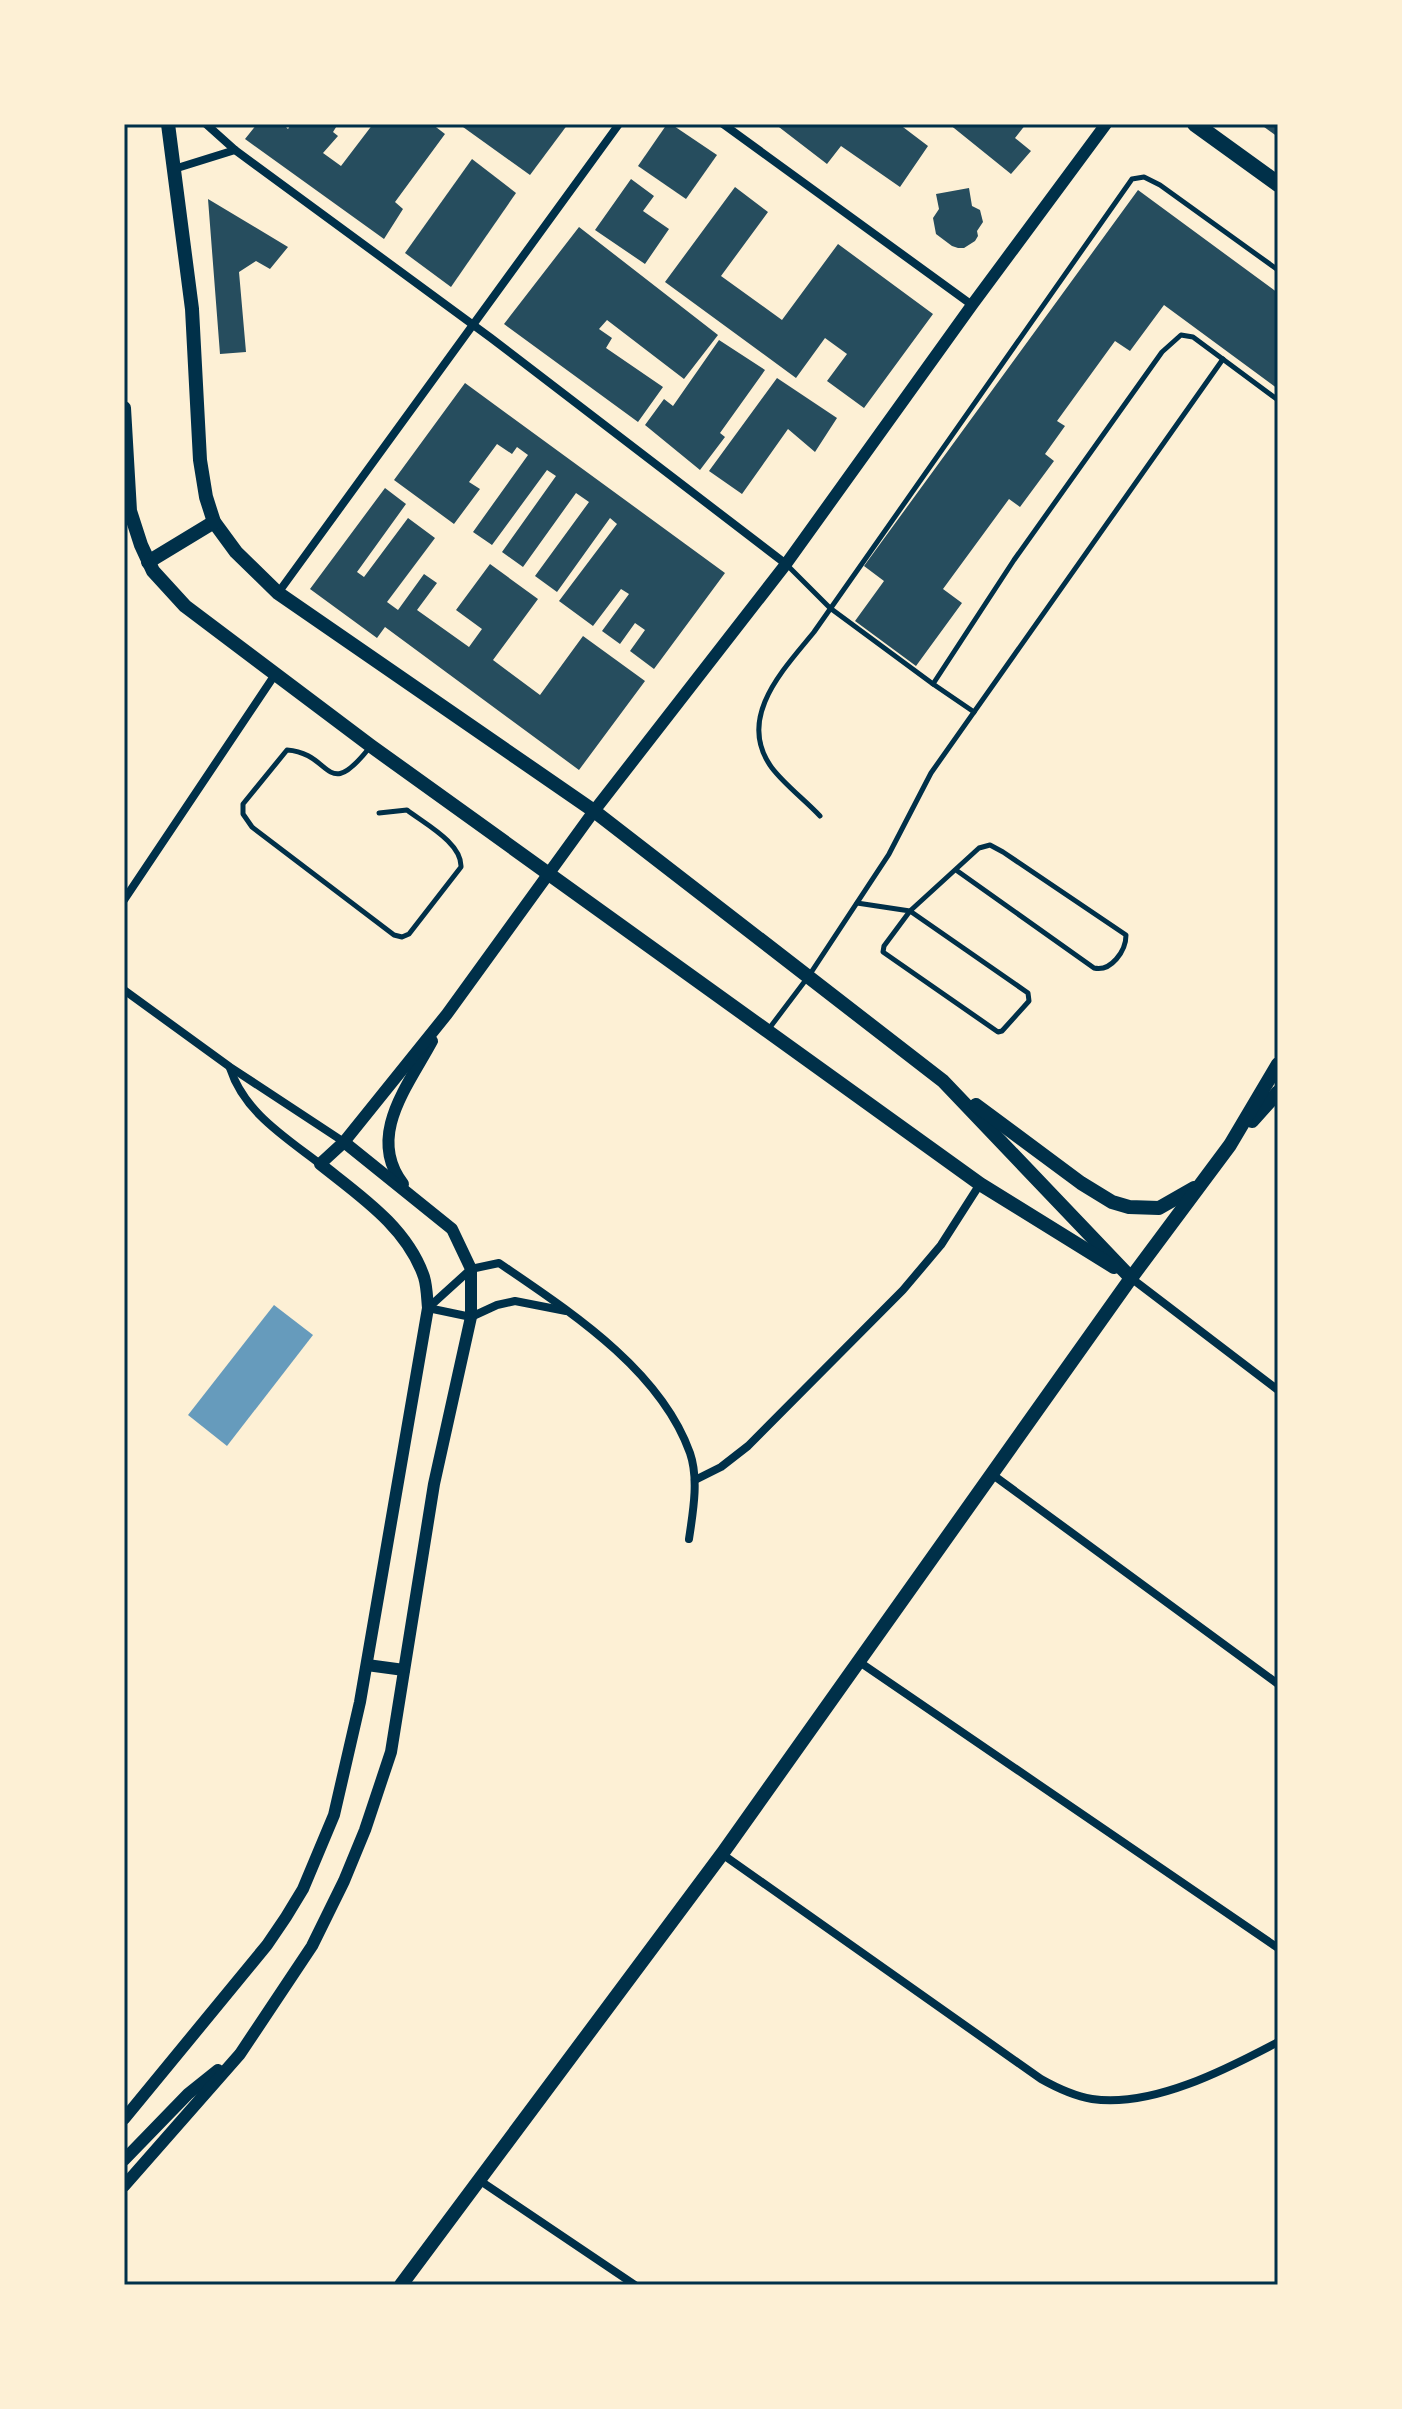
<svg xmlns="http://www.w3.org/2000/svg" width="1402" height="2409" viewBox="0 0 1402 2409" font-family="Poppins,sans-serif">
  <style>
    .water { fill: #669bbc }
    .building { fill: #264d5e }
    .lines { fill: none; stroke-linecap: round; stroke-linejoin: round }
    .service { stroke: #003049; stroke-width: 5 }
    .minor { stroke: #003049; stroke-width: 8 }
    .tertiary { stroke: #003049; stroke-width: 12 }
    .secondary { stroke: #003049; stroke-width: 14 }
    .trunk { stroke: #003049; stroke-width: 16 }
    .neatline { fill: none; stroke: #003049; stroke-width: 3 }
  </style>
  <rect width="100%" height="100%" fill="#fdf0d5"/>
  <path class="water" d="M274,1305L313,1335L227,1446L188,1415Z"/>
  <g class="building">
    <path d="M257,124H283L288,129L291,124H338L333,132L338,136L323,153L341,166L373,124H432L445,134L395,202L403,209L384,239L245,139Z"/>
    <path d="M465,124H568L530,175L463,127Z"/>
    <path d="M667,124H671L717,155L686,199L638,166Z"/>
    <path d="M775,124H899L928,146L900,187L841,146L827,164Z"/>
    <path d="M949,124H1026L1015,138L1031,151L1011,174Z"/>
    <path d="M1260,124H1278V137Z"/>
    <path d="M472,159L516,193L451,287L405,253Z"/>
    <path d="M631,179L654,196L643,211L669,229L645,264L595,230Z"/>
    <path d="M735,187L768,212L721,276L782,320L838,244L933,314L864,408L827,381L847,354L825,338L796,378L665,282Z"/>
    <path d="M969,188L972,206L980,210L983,222L977,231L978,236L975,241L964,248H958L952,246L936,234L933,218L939,209L936,194Z"/>
    <path d="M1138,190L1278,293V389L1164,305L1130,351L1115,341L1057,421L1065,426L1045,454L1054,461L1020,507L1009,499L943,589L962,603L916,666L855,621L884,581L864,566Z"/>
    <path d="M208,199L288,247L270,269L256,261L239,272L246,352L220,354Z"/>
    <path d="M579,227L718,335L684,379L607,320L599,329L612,338L606,348L663,387L638,422L504,324Z"/>
    <path d="M719,340L765,370L720,433L725,437L700,470L645,425L664,399L673,406Z"/>
    <path d="M777,378L837,418L815,452L788,429L742,494L709,471Z"/>
    <path d="M465,383L725,573L654,669L630,651L645,630L635,623L620,644L602,631L629,594L621,589L593,626L559,601L617,524L610,518L557,592L535,576L589,502L576,493L523,567L502,552L556,476L547,470L492,545L473,532L528,455L517,447L512,454L497,444L469,482L480,489L454,524L394,480Z"/>
    <path d="M385,488L406,504L357,572L364,577L408,518L435,538L387,602L398,610L424,574L437,583L417,610L469,647L482,629L456,610L490,564L538,599L493,660L540,695L583,636L645,681L579,770L385,627L377,638L310,589Z"/>
  </g>
  <g class="lines">
    <g class="service">
      <path d="M787,565L830,608L933,684L974,712"/>
      <path d="M933,684L1014,560L1162,352L1181,335L1193,337L1278,400"/>
      <path d="M370,747C325,804 333,753 287,750L243,804V814L252,827L394,935L402,937L409,934L461,867C462,843 425,824 407,810L379,813"/>
      <path d="M820,816C805,800 785,785 772,768C735,718 784,669 814,632L1132,179L1144,177L1160,185L1278,270"/>
      <path d="M857,903L910,911L1028,993L1029,1001L1002,1031L998,1032L883,952L884,946L910,911L979,848L990,845L1003,852L1126,935C1126,951 1111,972 1094,968L956,870"/>
      <path d="M768,1030L808,977L889,854L931,773L1223,359"/>
    </g>
    <g class="minor">
      <path d="M206,124L235,150L491,338L786,564"/>
      <path d="M723,124L972,305"/>
      <path d="M174,169L235,150"/>
      <path d="M278,593L619,124"/>
      <path d="M124,900L274,676"/>
      <path d="M124,990L230,1067L344,1142"/>
      <path d="M230,1068C244,1112 285,1137 320,1164"/>
      <path d="M1131,1278L1278,1390"/>
      <path d="M428,1308L471,1269L499,1263C569,1311 660,1369 690,1453C699,1479 693,1512 689,1539"/>
      <path d="M428,1308L471,1317L497,1305L515,1301L566,1311"/>
      <path d="M993,1475L1278,1684"/>
      <path d="M695,1480L721,1467L748,1446L903,1290L941,1245L980,1184"/>
      <path d="M858,1661L1278,1948"/>
      <path d="M722,1854L1041,2079C1057,2088 1074,2096 1092,2099C1152,2108 1227,2069 1278,2042"/>
      <path d="M479,2180L635,2285"/>
    </g>
    <g class="tertiary">
      <path d="M403,1184C366,1136 408,1086 432,1041"/>
      <path d="M367,1665L404,1670"/>
      <path d="M124,2119L267,1945L286,1917L303,1889L334,1815L360,1702L428,1308C427,1298 427,1287 424,1277C407,1227 360,1196 320,1164L344,1142L447,1014L594,811L786,564L972,305L1106,124"/>
      <path d="M124,2160L188,2094L218,2070"/>
      <path d="M124,2186L240,2054L312,1946L344,1881L365,1830L391,1752L434,1484L471,1317V1269L452,1229L344,1142"/>
    </g>
    <g class="secondary">
      <path d="M168,124L192,309L200,460L206,497L214,522L236,552L278,593L594,811L943,1081L1131,1278"/>
      <path d="M124,408L130,511L141,545L153,571L185,606L371,746L980,1184L1114,1267"/>
      <path d="M148,562L214,522"/>
      <path d="M976,1105L1081,1183L1112,1202L1129,1207L1159,1208L1194,1188"/>
      <path d="M1252,1121L1278,1092"/>
      <path d="M401,2285L722,1854L1131,1278L1230,1145L1278,1064"/>
    </g>
    <path class="trunk" d="M1195,124L1278,184"/>
  </g>
  <rect width="1402" height="2409" fill="none" stroke="#fdf0d5" stroke-width="252"/>
  <rect x="126" y="126" width="1150" height="2157" class="neatline"/>
</svg>
